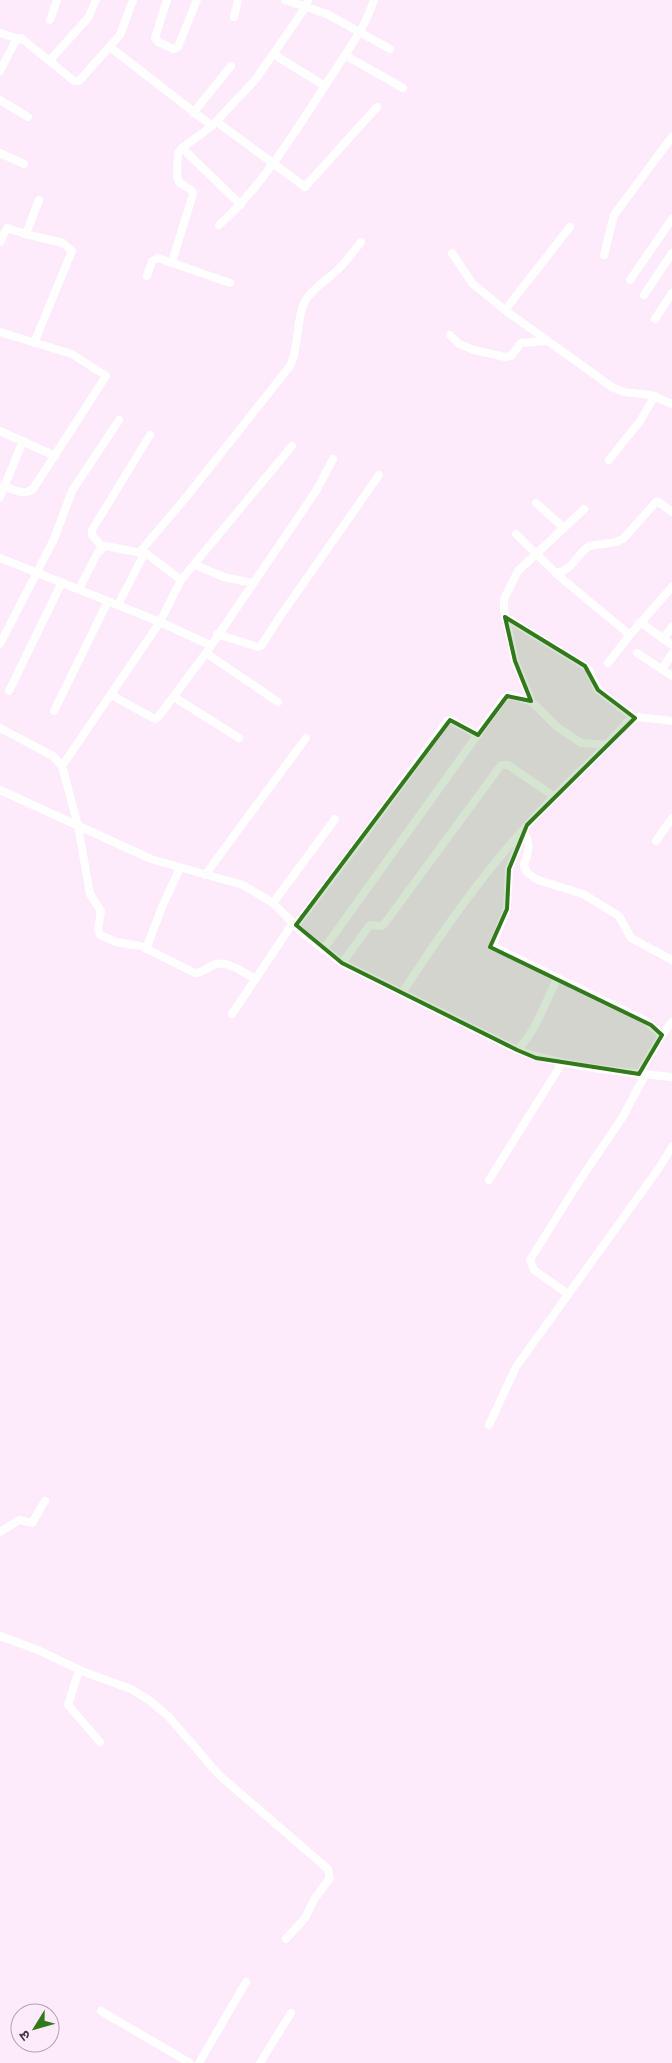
<svg xmlns="http://www.w3.org/2000/svg" width="672" height="2063" viewBox="0 0 672 2063" font-family="'Exo 2','Noto Sans Devanagari',sans-serif">
  <style>
    .lines { fill: none; stroke-linecap: round; stroke-linejoin: round }
    .street { stroke: #fff; stroke-width: 8 }
    .marked { fill: #32791c; fill-opacity: 0.2; stroke: #32791c; stroke-width: 4; stroke-linejoin: round }
  </style>
  <rect width="100%" height="100%" fill="#fdebfc"/>
  <g class="lines">
    <g class="street">
      <path d="M167,0L155,38L158,42L174,49L178,47L197,0"/>
      <path d="M285,0L327,14L390,49"/>
      <path d="M234,17L238,0"/>
      <path d="M50,20L57,0"/>
      <path d="M0,33L20,39"/>
      <path d="M110,47L212,126L256,79L305,8L308,0"/>
      <path d="M273,54L325,86"/>
      <path d="M345,55L403,88"/>
      <path d="M50,60L88,18L96,0"/>
      <path d="M0,71L15,42L21,38L74,81H79L120,35L133,0"/>
      <path d="M0,100L28,117"/>
      <path d="M193,113L231,66"/>
      <path d="M217,122L305,187L377,107"/>
      <path d="M182,148L241,205"/>
      <path d="M0,153L24,164"/>
      <path d="M219,225C260,189 295,132 325,86C342,58 364,31 374,0"/>
      <path d="M25,234L63,243L72,251L34,343"/>
      <path d="M0,242L7,228L26,234L39,200"/>
      <path d="M452,253L472,283L506,311L612,387L624,392L651,395L672,404"/>
      <path d="M604,255L614,215L672,137"/>
      <path d="M172,262L193,194L192,191L179,182L177,176L178,153L182,148L212,126"/>
      <path d="M147,276L152,261L158,258L230,283"/>
      <path d="M630,280L672,219"/>
      <path d="M644,295L672,253"/>
      <path d="M505,310L570,227"/>
      <path d="M655,319L672,293"/>
      <path d="M0,332L72,354L106,376L33,489C24,496 14,490 4,486"/>
      <path d="M450,335L459,344L474,350L505,357L511,356L521,343L547,341"/>
      <path d="M0,431L55,456"/>
      <path d="M609,460L640,421L655,396"/>
      <path d="M0,497L23,441"/>
      <path d="M536,503L564,528"/>
      <path d="M516,534L560,577L630,635"/>
      <path d="M102,547L92,535V530L150,435"/>
      <path d="M139,553L188,495L290,366C300,346 295,321 305,301C312,289 323,283 333,274C344,265 352,253 361,242"/>
      <path d="M0,558L160,622L210,645"/>
      <path d="M195,565L224,577L252,583"/>
      <path d="M556,573C573,570 576,555 589,546L616,542L623,539L656,502H659L672,512"/>
      <path d="M79,589L98,552L106,546L147,554L181,580"/>
      <path d="M118,605L144,554"/>
      <path d="M505,617L585,666L589,670L598,690L635,718"/>
      <path d="M640,622L672,645"/>
      <path d="M217,634L258,647L261,646L279,618L379,475"/>
      <path d="M663,639L672,627"/>
      <path d="M0,644L54,539L72,491L119,420"/>
      <path d="M206,653L278,702"/>
      <path d="M637,653L672,676"/>
      <path d="M608,663L629,636L672,587"/>
      <path d="M662,669L672,654"/>
      <path d="M9,691L62,582"/>
      <path d="M111,695L153,718L155,719L159,716L206,653L316,491L333,459"/>
      <path d="M174,697L239,738"/>
      <path d="M532,702L515,661L504,609V599L518,571L584,509"/>
      <path d="M54,711L108,601"/>
      <path d="M0,728L53,756L62,766L78,826L90,894L101,911L98,929L100,935L116,942L141,946L195,973C202,973 207,968 213,965C227,959 244,973 255,979"/>
      <path d="M62,766L160,622L181,580L292,446"/>
      <path d="M0,790L151,859L243,885L273,903L304,934L342,963L517,1050C566,1067 620,1072 672,1077"/>
      <path d="M524,832L509,869L507,909L494,941V947L644,1020L662,1035"/>
      <path d="M524,833C532,845 528,852 524,865L527,873L538,880L583,894L619,916L631,938L672,960"/>
      <path d="M656,841L672,818"/>
      <path d="M205,875L306,738"/>
      <path d="M273,903L335,819"/>
      <path d="M296,925L366,833L447,721L450,720L478,735"/>
      <path d="M146,949L162,907L180,868"/>
      <path d="M323,950L504,698L510,695L532,702L557,727L581,743L606,745"/>
      <path d="M342,963L370,925L381,926L385,923L501,765H508L555,797"/>
      <path d="M402,993C442,932 482,874 532,820C562,786 598,757 627,722L638,717L672,721"/>
      <path d="M232,1014L293,923"/>
      <path d="M517,1050C537,1031 544,1003 558,978"/>
      <path d="M639,1074L662,1035L672,1022"/>
      <path d="M489,1180L562,1063"/>
      <path d="M568,1294L534,1270L530,1260L580,1180L622,1118L645,1075"/>
      <path d="M489,1425L516,1367L659,1168L672,1147"/>
      <path d="M0,1532L19,1520L32,1523L45,1501"/>
      <path d="M0,1636L38,1650L84,1672L131,1689L149,1700L169,1717L219,1775L328,1869L330,1878L315,1898L305,1918L286,1939"/>
      <path d="M79,1670L68,1705L100,1742"/>
      <path d="M101,2011L190,2063"/>
      <path d="M199,2063L246,1982"/>
      <path d="M260,2063L291,2013"/>
    </g>
  </g>
  <path class="marked" d="M505,617L585,666L598,690L635,718L527,825L509,869L507,909L490,947L651,1025L662,1035L639,1074L536,1058L517,1050L342,963L296,925L450,720L478,735L507,696L531,701L515,661Z"/>
  <g transform="translate(35 2028) rotate(233)"><circle r="24" fill="#fdebfc" stroke="#b1a2b0"/>
  <path d="M0-4L9 19L0 12L-9 19Z" fill="#32791c"/>
  <text y="-8" font-size="14" font-weight="bold" text-anchor="middle" fill="#3e353d">उ</text>
  </g>
</svg>
